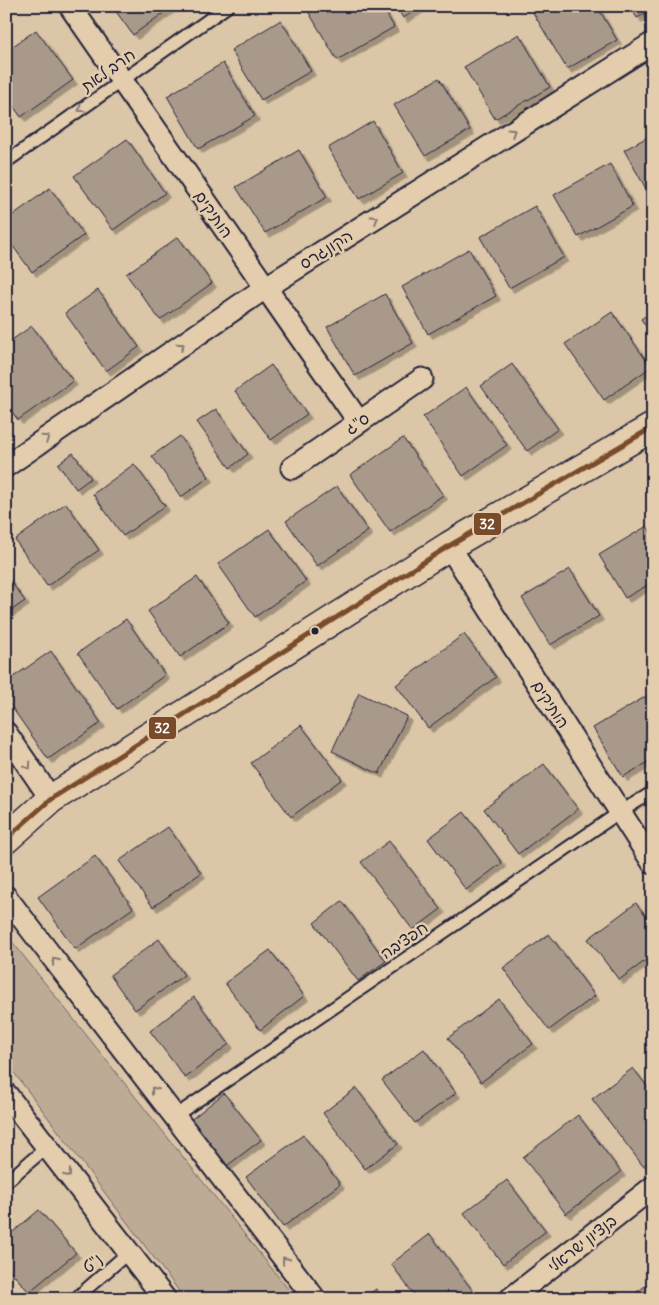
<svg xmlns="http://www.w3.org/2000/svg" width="659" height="1305" viewBox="0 0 659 1305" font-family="Delius,'Playpen Sans Hebrew',sans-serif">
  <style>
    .green { fill: #beab96; stroke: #706668 }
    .building { fill: #a8998a; stroke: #22223b; filter: url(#shadow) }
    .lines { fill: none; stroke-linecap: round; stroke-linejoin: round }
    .service-casing { stroke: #22223b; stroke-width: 15 }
    .minor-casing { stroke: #22223b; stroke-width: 25 }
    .tertiary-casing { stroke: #22223b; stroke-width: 31 }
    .service { stroke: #e4cdad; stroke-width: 11 }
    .minor { stroke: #e4cdad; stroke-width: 21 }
    .tertiary { stroke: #e4cdad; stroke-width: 28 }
    .bus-1-casing { stroke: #e4cdad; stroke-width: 9 }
    .bus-1 { stroke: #7a4b2a; stroke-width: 5 }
    .oneway { stroke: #837874 }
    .bus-dot { fill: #22223b; stroke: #e4cdad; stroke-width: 2 }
    .labels { text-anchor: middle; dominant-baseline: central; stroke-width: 5; stroke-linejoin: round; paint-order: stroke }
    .street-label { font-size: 16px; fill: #22223b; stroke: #e4cdad }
    .line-badge { stroke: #e4cdad; stroke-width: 2 }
    .badge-label { font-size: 14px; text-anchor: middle; font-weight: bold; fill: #fff }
  </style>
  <defs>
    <filter id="shadow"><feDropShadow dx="4.5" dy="4.5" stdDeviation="0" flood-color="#0004"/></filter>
  </defs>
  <rect width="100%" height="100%" fill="#dcc6a8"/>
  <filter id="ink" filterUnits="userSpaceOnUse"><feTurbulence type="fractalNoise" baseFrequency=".02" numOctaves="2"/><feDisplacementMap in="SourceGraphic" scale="10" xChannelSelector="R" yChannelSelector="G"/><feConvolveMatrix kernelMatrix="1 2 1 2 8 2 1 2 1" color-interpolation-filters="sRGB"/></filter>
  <g filter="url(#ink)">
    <path class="green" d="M6,934L296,1299H185L6,1062Z"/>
    <g class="building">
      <path d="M112,6H173L133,35Z"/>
      <path d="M305,6H382L394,27L337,60Z"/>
      <path d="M396,6H423L403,18Z"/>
      <path d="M539,6H597L617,40L567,69L532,11Z"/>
      <path d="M630,6H653V9L637,18Z"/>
      <path d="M281,20L311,71L261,100L231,50Z"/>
      <path d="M36,30L73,80L21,117L6,96V51Z"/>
      <path d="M519,34L550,87L495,119L464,67Z"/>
      <path d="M223,63L255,116L198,149L167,96Z"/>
      <path d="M439,78L470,130L425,156L394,105Z"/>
      <path d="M373,121L403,173L359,199L328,148Z"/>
      <path d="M653,134V193L649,194L624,150Z"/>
      <path d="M127,139L165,193L113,230L74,176Z"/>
      <path d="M299,150L327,197L265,233L236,187Z"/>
      <path d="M610,164L633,206L578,237L554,195Z"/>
      <path d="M50,188L84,235L32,272L6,237V220Z"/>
      <path d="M535,206L564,257L509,288L480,237Z"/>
      <path d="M178,237L212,283L160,320L126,274Z"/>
      <path d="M469,249L496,296L428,334L402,287Z"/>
      <path d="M98,290L139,347L106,371L65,313Z"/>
      <path d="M385,294L413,343L355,376L327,327Z"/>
      <path d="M653,311V337L641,319Z"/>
      <path d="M612,312L651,367L604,400L565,344Z"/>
      <path d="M32,326L73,381L18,420L6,404V344Z"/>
      <path d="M512,364L558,429L527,451L481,386Z"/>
      <path d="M271,365L307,414L271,440L235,391Z"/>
      <path d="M466,387L507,445L463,476L423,417Z"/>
      <path d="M216,409L248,454L230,468L197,422Z"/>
      <path d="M180,436L209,477L181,497L152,456Z"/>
      <path d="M403,438L443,495L390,532L350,475Z"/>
      <path d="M73,453L91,478L76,489L58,464Z"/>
      <path d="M134,464L165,506L123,536L93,494Z"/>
      <path d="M337,486L368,531L317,566L286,521Z"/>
      <path d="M66,503L99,550L47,586L15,540Z"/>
      <path d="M647,526L653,535V582L625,598L599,555Z"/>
      <path d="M269,529L306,581L255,617L218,564Z"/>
      <path d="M570,569L599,616L550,645L522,598Z"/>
      <path d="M6,575L25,601L6,614Z"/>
      <path d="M197,577L229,623L180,657L148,611Z"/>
      <path d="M126,619L165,675L117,709L78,653Z"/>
      <path d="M464,634L496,677L428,728L396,685Z"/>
      <path d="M51,651L101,723L48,759L6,699V682Z"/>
      <path d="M359,693L407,716L379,774L332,751Z"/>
      <path d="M648,695L653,702V759L623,777L593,728Z"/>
      <path d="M301,725L342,779L291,817L251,763Z"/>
      <path d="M544,764L578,809L518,854L484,809Z"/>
      <path d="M464,812L502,863L466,890L428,839Z"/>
      <path d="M168,827L201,873L153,907L119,861Z"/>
      <path d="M389,841L441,909L413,930L361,862Z"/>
      <path d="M95,856L133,908L75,949L38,897Z"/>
      <path d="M342,901L386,961L358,981L314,923Z"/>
      <path d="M636,903L653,925V955L619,980L588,939Z"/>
      <path d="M549,934L595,996L549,1030L503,968Z"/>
      <path d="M159,939L184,975L135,1010L110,975Z"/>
      <path d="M270,950L304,996L260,1030L225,983Z"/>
      <path d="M194,997L229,1044L185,1078L150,1031Z"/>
      <path d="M499,999L533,1044L481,1082L448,1038Z"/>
      <path d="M424,1049L456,1093L415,1123L382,1080Z"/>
      <path d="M633,1068L653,1094V1159L643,1166L592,1099Z"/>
      <path d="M356,1088L398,1144L365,1169L323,1113Z"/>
      <path d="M224,1093L261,1140L224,1168L188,1122Z"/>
      <path d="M578,1115L621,1172L566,1214L523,1157Z"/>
      <path d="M303,1135L340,1184L283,1227L246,1177Z"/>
      <path d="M507,1180L546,1231L503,1264L464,1213Z"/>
      <path d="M39,1210L76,1253L29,1292L6,1266V1238Z"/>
      <path d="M430,1234L473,1291L464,1299H417L391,1264Z"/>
      <path d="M653,1280V1299H628Z"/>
      <path d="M376,1289L383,1299H362Z"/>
    </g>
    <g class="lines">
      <defs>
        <g id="service">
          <path d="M6,162L228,6"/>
          <path d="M175,1116L620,812L653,792"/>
          <path d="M6,1182L47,1147"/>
          <path d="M75,1299L129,1252"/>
        </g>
        <g id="minor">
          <path d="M70,6L359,422"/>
          <path d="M6,466L265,288L653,43"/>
          <path d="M292,468L422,379"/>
          <path d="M449,546L653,863"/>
          <path d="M6,733L51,799"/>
          <path d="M6,897L315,1299"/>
          <path d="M6,1094L165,1299"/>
          <path d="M510,1299L653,1187"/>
        </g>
        <path id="tertiary" d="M6,839L51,799L449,546L653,427"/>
      </defs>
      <use href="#service" class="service-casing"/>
      <use href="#minor" class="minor-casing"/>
      <use href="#tertiary" class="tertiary-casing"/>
      <use href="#service" class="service"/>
      <use href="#minor" class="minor"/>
      <use href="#tertiary" class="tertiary"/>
      <defs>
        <path id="bus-1" d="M6,839L51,799L449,546L653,427"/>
      </defs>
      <use href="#bus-1" class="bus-1-casing"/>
      <use href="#bus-1" class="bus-1"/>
    </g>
    <defs><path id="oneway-chevron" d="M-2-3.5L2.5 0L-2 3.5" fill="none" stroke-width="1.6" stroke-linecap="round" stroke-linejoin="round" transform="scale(1.25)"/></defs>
    <g class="oneway">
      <use href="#oneway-chevron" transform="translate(81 109) rotate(145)"/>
      <use href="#oneway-chevron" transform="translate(512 132) rotate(-32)"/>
      <use href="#oneway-chevron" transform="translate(375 219) rotate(-32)"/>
      <use href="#oneway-chevron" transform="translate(181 346) rotate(-34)"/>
      <use href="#oneway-chevron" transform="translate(46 438) rotate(-34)"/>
      <use href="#oneway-chevron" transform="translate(28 766) rotate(56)"/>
      <use href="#oneway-chevron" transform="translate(55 961) rotate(-128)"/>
      <use href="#oneway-chevron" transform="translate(154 1090) rotate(-128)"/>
      <use href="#oneway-chevron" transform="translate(68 1174) rotate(52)"/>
      <use href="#oneway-chevron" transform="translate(285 1260) rotate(-128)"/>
    </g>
  </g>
  <circle class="bus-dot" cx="315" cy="631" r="4.5"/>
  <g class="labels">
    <g class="street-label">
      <text transform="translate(108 70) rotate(-35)">חרב לאת</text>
      <text transform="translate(214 214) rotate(55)">הותיקים</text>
      <text transform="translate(326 249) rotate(-32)">הקונגרס</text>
      <text transform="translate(357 423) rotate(-34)">ס"ג</text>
      <text transform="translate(551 704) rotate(57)">הותיקים</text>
      <text transform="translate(404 940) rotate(-34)">חפציבה</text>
      <text transform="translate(582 1243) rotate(-38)">בנציון ישראלי</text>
      <text transform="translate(92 1263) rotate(-41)">נ"ט</text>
    </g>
  </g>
  <g class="line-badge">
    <rect x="473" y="512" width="29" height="24" rx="5" fill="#7a4b2a"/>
    <rect x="148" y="716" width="29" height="24" rx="5" fill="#7a4b2a"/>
  </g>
  <g class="badge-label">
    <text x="487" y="529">32</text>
    <text x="162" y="733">32</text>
  </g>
  <rect width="659" height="1305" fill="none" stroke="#e4cdad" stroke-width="25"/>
  <rect x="12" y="12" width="634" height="1280" fill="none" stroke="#22223b" stroke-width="2" filter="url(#ink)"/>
</svg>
